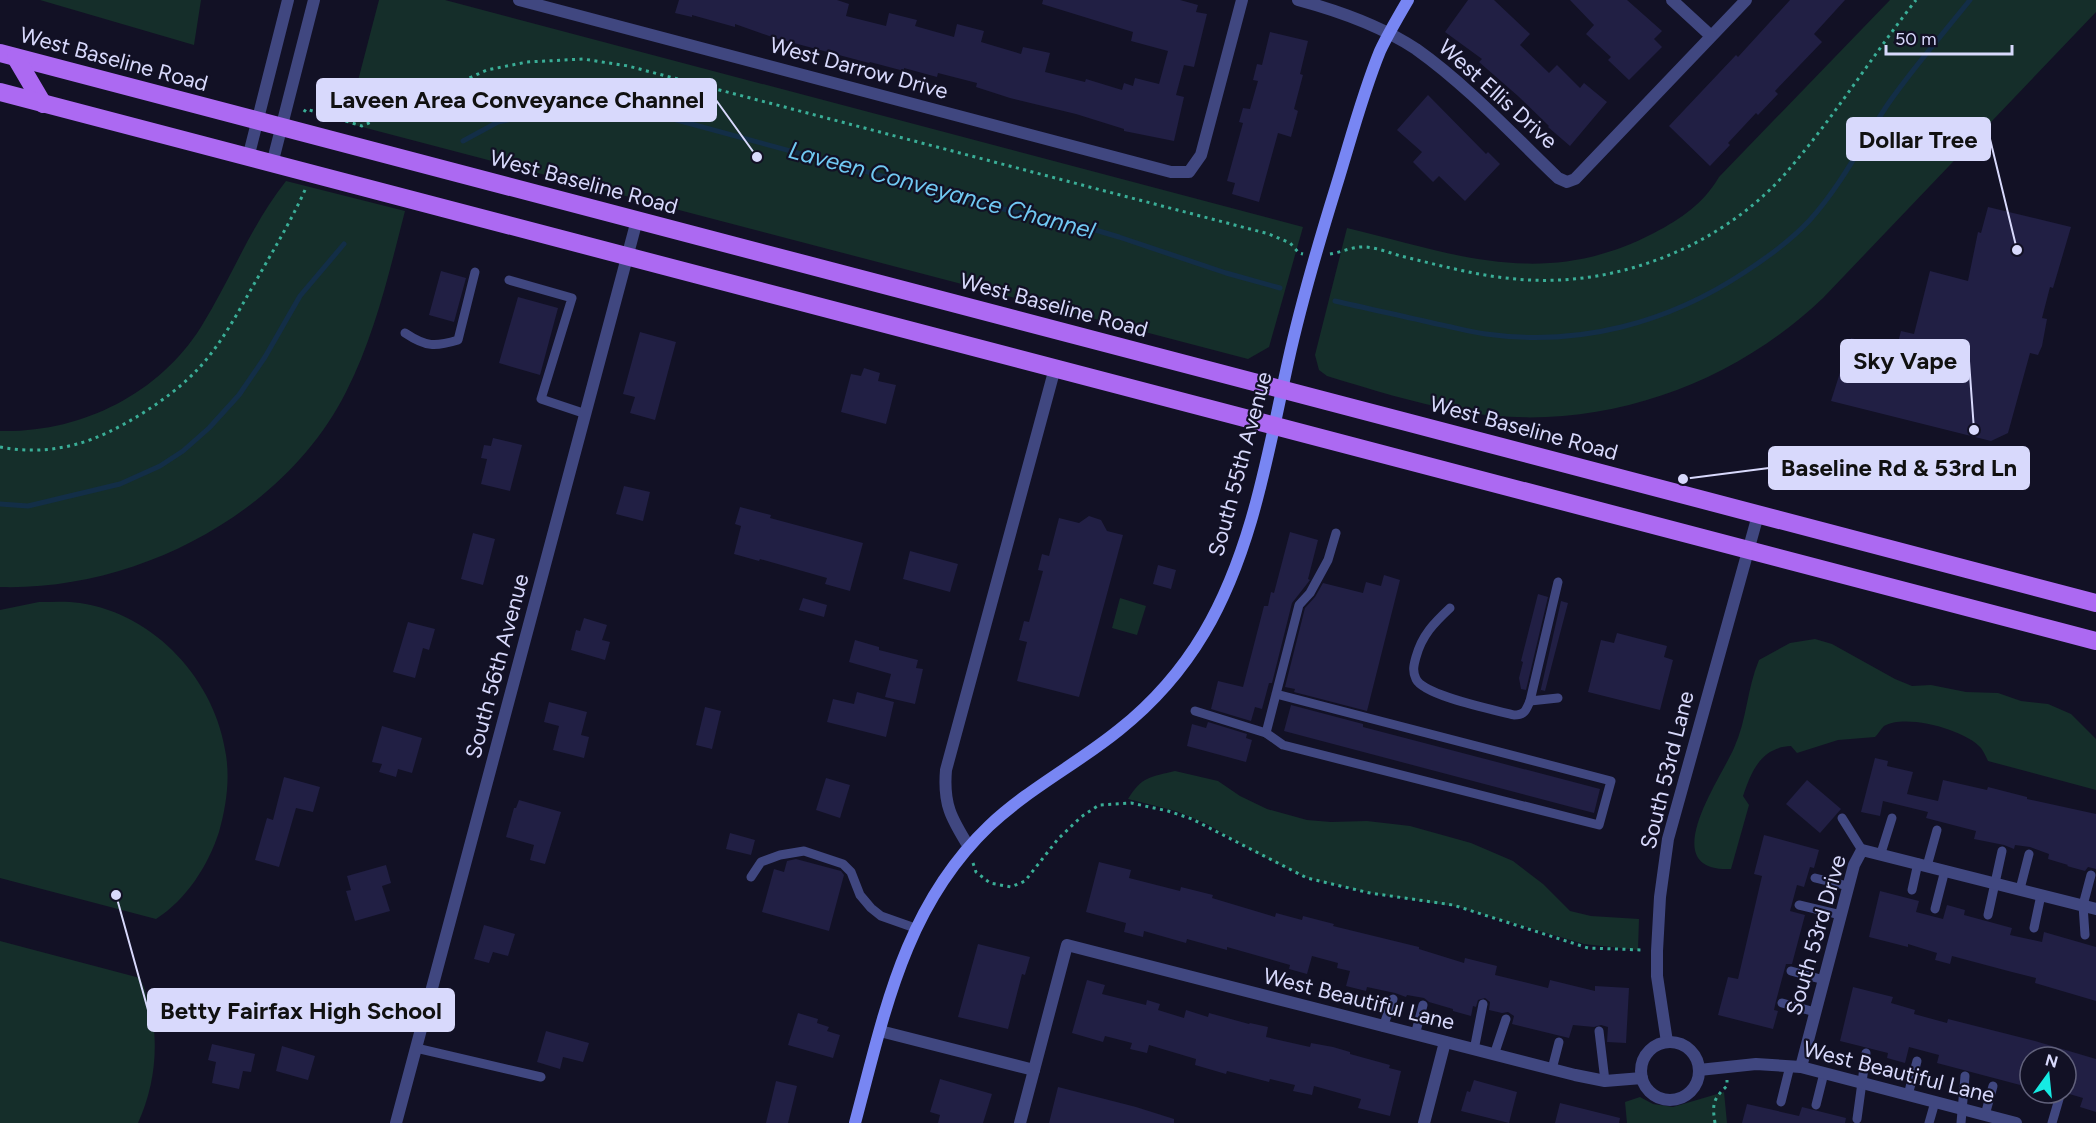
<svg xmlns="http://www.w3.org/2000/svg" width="2096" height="1123" viewBox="0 0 2096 1123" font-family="Figtree,sans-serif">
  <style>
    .green { fill: #152e2a }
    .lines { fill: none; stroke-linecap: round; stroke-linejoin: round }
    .stream { stroke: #132e47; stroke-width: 5 }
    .building { fill: #211f44 }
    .path { stroke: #3aae97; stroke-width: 3; stroke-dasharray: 3 4.5; stroke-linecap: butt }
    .lane { stroke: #404780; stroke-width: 9 }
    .street { stroke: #404780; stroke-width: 12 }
    .secondary { stroke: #7886f3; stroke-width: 12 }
    .primary { stroke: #ac69f2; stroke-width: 18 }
    .labels { text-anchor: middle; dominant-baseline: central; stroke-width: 4.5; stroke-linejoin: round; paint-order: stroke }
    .street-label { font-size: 22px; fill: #d8d9fc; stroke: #121125 }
    .water-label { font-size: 24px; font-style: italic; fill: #70c8f2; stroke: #121125 }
    .leader { fill: none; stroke: #d8d9fc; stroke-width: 2 }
    .callout-dot { fill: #d8d9fc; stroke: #121125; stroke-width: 2 }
    .callout { fill: #d8d9fc; stroke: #d8d9fc; stroke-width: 2 }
    .callout-label { font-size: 24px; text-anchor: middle; font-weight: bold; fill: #111 }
  </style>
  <rect width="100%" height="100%" fill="#121125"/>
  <g class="green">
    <path d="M40,0H201L194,45Z"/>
    <path d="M379,0H445L1303,227L1269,347L1248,359L347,123Z"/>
    <path d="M1890,0H2096V12L1823,298C1727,390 1590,435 1459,411C1414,403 1370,389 1327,376L1319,370L1315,355L1347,228C1458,255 1544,290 1654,233C1681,219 1704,203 1719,177Z"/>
    <path d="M286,181L405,211C389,273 375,335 346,392C284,515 135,591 0,587V431C80,433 158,395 201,327C231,279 251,225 286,181Z"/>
    <path d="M1120,598L1146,606L1137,635L1112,628Z"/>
    <path d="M39,602C53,602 67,601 80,603C155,614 216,681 226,755C230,781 226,807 219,832C208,866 186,900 156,919L0,878V610Z"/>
    <path d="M1815,639L1832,644L1895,679L1912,686L1931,685L1966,692L1998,693L2021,701L2048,704L2071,714L2096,739V790L1988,761C1986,757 1984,752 1981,748C1966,730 1906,713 1884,726C1881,729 1878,734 1875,737L1838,740L1797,753L1791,746C1761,747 1751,772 1743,796L1749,805L1731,869C1654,872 1720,780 1734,748C1747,720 1747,688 1759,660L1790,643Z"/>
    <path d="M1175,771L1218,781L1240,796L1267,809L1307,820L1331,822L1367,821L1410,826L1471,843L1513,861L1543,884L1570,911L1591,916L1639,919L1638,950L1584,944L1458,907L1370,893L1307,878L1258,854L1207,824L1176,811L1128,799C1142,776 1151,777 1175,771Z"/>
    <path d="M0,941L140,978C161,1023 159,1077 138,1123H0Z"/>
    <path d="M1724,1092L1727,1123H1627L1625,1102L1640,1097L1653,1104L1673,1107Z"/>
  </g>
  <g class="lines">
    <g class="stream">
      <path d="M463,141L498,122L559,109L610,108L662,116L1011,211L1075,224L1119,237L1226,273L1280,288"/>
      <path d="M1335,301C1369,309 1403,316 1437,324C1453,327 1470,332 1486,334C1579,347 1668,323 1745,272C1768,257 1791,240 1809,221C1841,186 1862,143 1888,104C1913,68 1942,35 1970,0"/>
      <path d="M0,504L28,506L120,484L160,466L183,451L209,428L239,395L265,357L300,296L344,244"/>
    </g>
  </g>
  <g class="building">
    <path d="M679,0H837L849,4L846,16L886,26L889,13L917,20L915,26L954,37L957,24L984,31L981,42L1021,54L1023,47L1050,53L1045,72L1085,82L1086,79L1122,90L1124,83L1133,86L1135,78L1159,84L1168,51L1131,41L1133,32L1042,4L1043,0H1180L1198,5L1196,12L1207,14L1194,67L1184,65L1176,95L1184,97L1174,141L1124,131V129L1076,114L1010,98L976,87L977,83L938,73L937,77L904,68V71L870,62L869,63L775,38L735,24V27L692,15V17L675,13Z"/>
    <path d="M1468,0H1494L1530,34L1520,45L1549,73L1557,65L1580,88L1584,83L1607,102L1570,146L1548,127L1549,126L1518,96L1479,62L1482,59L1445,32Z"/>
    <path d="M1570,0H1627L1662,31L1654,39L1662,47L1629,80L1608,60L1611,57L1586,34L1594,25Z"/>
    <path d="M1790,0H1845L1814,34L1822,42L1775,91L1778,94L1758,115L1756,113L1728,143L1730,145L1710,166L1669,126L1736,55L1738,57Z"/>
    <path d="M1270,32L1308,41L1300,74L1303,75L1294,109L1298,111L1291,137L1278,133L1259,202L1232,194L1235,183L1227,181L1243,123L1239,122L1243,108L1250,109L1258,81L1253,80L1257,64L1262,65Z"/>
    <path d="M1428,95L1486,154L1488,152L1500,164L1465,201L1439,176L1433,182L1413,162L1422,152L1397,130Z"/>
    <path d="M1988,207L2071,227L2053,288L2050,287L2042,318L2047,319L2042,346L2038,355L2030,353L2008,433L1991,441L1831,401L1851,338L1896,350L1901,331L1914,334L1930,271L1968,281L1978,232L1981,233Z"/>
    <path d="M441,271L466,278L454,322L429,315Z"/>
    <path d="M518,297L558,308L540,375L499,363Z"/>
    <path d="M640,332L676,342L655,420L630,413L635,397L623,394Z"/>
    <path d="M864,368L880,373L878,381L896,385L886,424L841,412L851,374L861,376Z"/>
    <path d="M493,438L522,445L510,491L481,484L487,459L481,458L484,445L491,446Z"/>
    <path d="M624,486L650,492L643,521L616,514Z"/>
    <path d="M740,507L771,515L770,518L863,543L850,591L825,584L827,578L760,559L759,561L734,554L741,526L735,524Z"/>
    <path d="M1089,516L1101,520L1107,531L1123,535L1079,697L1017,681L1027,642L1019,640L1024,621L1029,622L1043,571L1038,570L1042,554L1049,556L1059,518L1079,523Z"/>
    <path d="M1290,532L1318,540L1308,579L1310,580L1292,603L1272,683H1269L1262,709L1255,707L1251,721L1211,709L1218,681L1243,687L1264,606H1268L1271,592L1274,593Z"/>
    <path d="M473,533L495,539L483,585L461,579Z"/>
    <path d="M910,551L958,564L950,592L903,579Z"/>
    <path d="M1158,565L1176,570L1171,589L1153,584Z"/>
    <path d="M1384,575L1400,580L1367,711L1294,692L1295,689L1285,687L1305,608L1315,597L1323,583L1363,593L1366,582L1381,586Z"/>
    <path d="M1538,594L1548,597L1526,690L1521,689L1519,678L1523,662L1521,661Z"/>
    <path d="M803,598L827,605L824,617L799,610Z"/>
    <path d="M1561,601L1568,603L1545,691L1541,690L1540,693Z"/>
    <path d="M584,618L607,625L602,640L610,642L605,660L571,650L576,630L580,631Z"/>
    <path d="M408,622L435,629L429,650L423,648L415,678L393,672Z"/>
    <path d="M1617,633L1667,646L1664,657L1673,660L1660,710L1588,692L1601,640L1614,643Z"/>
    <path d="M855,640L879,647V650L918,660L916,668L923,669L915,704L885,697L891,674L849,662Z"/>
    <path d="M857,692L894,702L886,737L827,722L833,699L854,704Z"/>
    <path d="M549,702L587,712L581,735L589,737L584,758L553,750L559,726L544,722Z"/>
    <path d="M1291,705L1363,724V727L1600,789L1594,813L1284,731Z"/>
    <path d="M705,707L721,711L712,749L696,745Z"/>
    <path d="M1208,722L1247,734L1246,738L1252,740L1246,762L1187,746L1192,724L1206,728Z"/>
    <path d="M382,726L422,738L412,773L398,769L396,777L379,772L382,764L372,762Z"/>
    <path d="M1875,758L1888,761L1887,766L1913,772L1907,794L1938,801L1943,780L1987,790L1988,787L2027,797V799L2096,814V869L2088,867L2085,871L2067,866L2068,865L2048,859L2049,854L2030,847L2015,845L2014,849L2004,845L1974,839L1976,831L1926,818L1928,812L1883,801L1880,816L1861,812Z"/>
    <path d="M284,777L320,787L313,812L296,808L279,867L255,860L267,818L273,820Z"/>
    <path d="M826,778L850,785L840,818L816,810Z"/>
    <path d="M1807,780L1841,809L1820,833L1786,804Z"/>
    <path d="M519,800L561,812L545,864L530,860L534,845L506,837L514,808H516Z"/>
    <path d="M730,833L755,840L751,855L726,849Z"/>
    <path d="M1764,835L1819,850L1814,868L1810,867L1804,887L1797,885L1790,911L1805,915L1792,964H1786L1776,1001L1774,1010L1778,1011L1773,1029L1718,1015L1728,977L1738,979L1762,876L1754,874Z"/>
    <path d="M796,859L841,871L844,875L829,931L762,912L774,869L784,872L787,861Z"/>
    <path d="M1099,862L1131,870L1129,878L1180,891L1181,887L1213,895L1212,898L1275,917L1276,913L1302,920L1303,916L1334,924L1333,926L1419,947V949L1464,963L1465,958L1497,966L1495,975L1548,988L1550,980L1595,991V986L1629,988L1626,1043L1607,1042L1608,1027L1601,1025L1594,1027L1573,1025L1569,1038L1512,1024L1514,1016L1508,1012L1502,1013L1489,1010L1490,1002L1485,998L1478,1000L1476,1007L1473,1006L1471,1016L1453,1011V1009L1429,1002L1424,998L1407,995L1406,997L1395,993L1367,987L1366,991L1346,986L1350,971L1337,968L1338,963L1312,956L1307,974L1289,969L1290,965L1227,947V950L1187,939L1186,943L1144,931L1143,937L1124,932L1126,923L1086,912Z"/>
    <path d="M386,865L391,883L382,886L390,911L355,921L346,891L351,890L347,876Z"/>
    <path d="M1880,891L1919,901L1916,912L1943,919L1947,905L1965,910L1964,915L2012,928L2010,935L2042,942L2044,932L2096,947V1001L2035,983L2036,978L2012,972L1952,956L1950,964L1935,960L1937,953L1908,944V947L1869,937Z"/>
    <path d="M484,925L515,934L508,956L493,952L489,963L474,959Z"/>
    <path d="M978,944L1030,957L1025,975L1022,974L1008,1029L958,1017Z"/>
    <path d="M1087,980L1105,985L1102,994L1146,1005L1147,1000L1160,1004L1158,1010L1184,1018L1186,1010L1208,1017L1209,1013L1249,1024L1250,1023L1268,1027L1266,1037L1310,1047L1311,1043L1333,1047L1350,1052V1054L1390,1065L1389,1068L1401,1071L1390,1116L1358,1108L1361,1099L1314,1086L1312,1095L1293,1091L1295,1085L1270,1079L1269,1082L1227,1071L1226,1074L1195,1065L1196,1059L1149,1045L1147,1053L1130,1049L1132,1043L1105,1036L1103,1042L1072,1033Z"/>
    <path d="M1853,987L1893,997L1891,1003L1915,1010L1914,1014L1947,1023L1948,1019L2035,1041L2096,1059V1112L2080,1107L2083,1098L2066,1093V1057H2030L2024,1086L1937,1063L1939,1055L1909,1047L1905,1063L1887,1058L1888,1053L1840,1041Z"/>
    <path d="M798,1013L818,1019L817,1023L829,1027L827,1031L840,1035L833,1058L788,1045Z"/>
    <path d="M546,1031L589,1043L583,1062L563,1057L560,1069L537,1062Z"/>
    <path d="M212,1044L255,1054L251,1072L243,1071L239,1089L212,1083L216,1062L208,1060Z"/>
    <path d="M282,1046L315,1056L308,1080L276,1071Z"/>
    <path d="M940,1079L992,1094L983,1123H938L940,1115L930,1112Z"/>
    <path d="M1474,1080L1517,1092L1509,1123L1461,1111L1467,1091L1470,1092Z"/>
    <path d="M776,1081L797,1086L788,1123H766Z"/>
    <path d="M1058,1087L1136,1107L1174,1119V1123H1049Z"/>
    <path d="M1560,1103L1620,1118L1619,1123H1555Z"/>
    <path d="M1747,1104L1799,1116L1802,1107L1846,1118L1845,1123H1742Z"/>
  </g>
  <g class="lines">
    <g class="path">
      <path d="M304,112L306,109L362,126L487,70L527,62L583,59L628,66L1269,234L1290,243L1299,253L1303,254"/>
      <path d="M1330,254C1342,252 1354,246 1366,247C1379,248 1392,254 1405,257C1442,266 1479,276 1516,279C1617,289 1726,245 1791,167C1836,114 1873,55 1916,0"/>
      <path d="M0,447C25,452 52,451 77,444C115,434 170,399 197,370C222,344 239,310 257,279C274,249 291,221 305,190"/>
      <path d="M973,863L976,872L990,883L1011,887L1025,881L1058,839L1081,817L1099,805L1131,803L1168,811L1192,819L1307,878L1370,893L1453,905L1588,948L1643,950"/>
      <path d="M1715,1123C1712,1104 1713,1099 1727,1086V1080"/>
    </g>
    <g class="lane">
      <path d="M509,280L572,298L541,399L586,414"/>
      <path d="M405,333C426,347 435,347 458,340L475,272"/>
      <path d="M1450,608C1434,623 1422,635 1416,657C1414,664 1412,671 1416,679C1424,696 1495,710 1514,715C1525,715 1526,710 1530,701L1558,582"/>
      <path d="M1276,694L1611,781L1599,825L1283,745L1266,733L1299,605L1310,593L1328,560L1336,533"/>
      <path d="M1530,701L1558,698"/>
      <path d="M1195,711L1266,733"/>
      <path d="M1842,818L1862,850"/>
      <path d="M1881,853L1892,818"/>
      <path d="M1927,866L1937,830"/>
      <path d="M751,877L761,862L780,855L804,851L843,864L851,872L860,895L871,908L881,916L915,928"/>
      <path d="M1815,878L1848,886"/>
      <path d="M2020,889L2029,854"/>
      <path d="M1912,890L1918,863"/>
      <path d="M1799,905L1841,915"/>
      <path d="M1935,909L1945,870"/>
      <path d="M1988,915L2002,851"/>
      <path d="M2034,928L2041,895"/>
      <path d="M2085,935L2083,905L2091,875"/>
      <path d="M1791,971L1824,980"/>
      <path d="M1782,1003L1815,1012"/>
      <path d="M1383,1027L1393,999"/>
      <path d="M1599,1031L1605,1081"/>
      <path d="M1415,1035L1423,1005"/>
      <path d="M416,1048L541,1077"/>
      <path d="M1474,1050L1483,1004"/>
      <path d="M1494,1055L1506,1019"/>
      <path d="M1552,1069L1559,1042"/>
      <path d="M1908,1095L1917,1061"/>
      <path d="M1781,1102L1790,1066"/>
      <path d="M1816,1105L1824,1073"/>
      <path d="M1985,1115L1993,1086"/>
      <path d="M1857,1119L1866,1053"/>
      <path d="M1929,1123L1935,1102"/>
      <path d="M1961,1123L1965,1076"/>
      <path d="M2052,1123L2059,1099"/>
    </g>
    <g class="street">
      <path d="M519,0L1171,172H1189L1201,155L1242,0"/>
      <path d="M1298,0C1339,11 1381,26 1416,49C1468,86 1512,134 1558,178L1567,182L1575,179L1746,0"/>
      <path d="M1672,0L1711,36"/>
      <path d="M248,158L288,0"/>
      <path d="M272,164L314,0"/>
      <path d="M969,847C951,818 943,804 946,770L1055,368"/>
      <path d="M880,1031L1034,1070"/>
      <path d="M1667,1042L1657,976V951L1660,897L1668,839L1758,515"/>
      <circle cx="1670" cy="1071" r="29"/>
      <path d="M1801,1067L1854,865L1862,850L2096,909"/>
      <path d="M1699,1070L1756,1064L1801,1067L2016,1123"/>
      <path d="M396,1123L637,220"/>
      <path d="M1020,1123L1067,945L1575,1075L1605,1081L1642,1078"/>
      <path d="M1424,1123L1445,1042"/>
    </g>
    <path class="secondary" d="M855,1123C884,1015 904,907 989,826C1028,789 1077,764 1119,730C1153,703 1182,670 1204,633C1252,552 1268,453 1288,362C1301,303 1318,245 1336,187C1350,142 1362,95 1380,51C1388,34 1398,17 1408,0"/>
    <g class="primary">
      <path d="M0,53L2096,603"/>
      <path d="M16,58L43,104"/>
      <path d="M0,92L2096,641"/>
    </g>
  </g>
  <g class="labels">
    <g class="street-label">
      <text transform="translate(114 59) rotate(15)">West Baseline Road</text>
      <text transform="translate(859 68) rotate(15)">West Darrow Drive</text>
      <text transform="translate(1498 94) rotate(42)">West Ellis Drive</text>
      <text transform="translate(584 182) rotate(15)">West Baseline Road</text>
      <text transform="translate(1054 305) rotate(15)">West Baseline Road</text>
      <text transform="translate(1524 428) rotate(15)">West Baseline Road</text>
      <text transform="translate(1240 464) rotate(-75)">South 55th Avenue</text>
      <text transform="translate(497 666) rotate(-75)">South 56th Avenue</text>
      <text transform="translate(1667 770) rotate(-76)">South 53rd Lane</text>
      <text transform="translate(1816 935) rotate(-74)">South 53rd Drive</text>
      <text transform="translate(1359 999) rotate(14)">West Beautiful Lane</text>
      <text transform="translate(1899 1072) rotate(14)">West Beautiful Lane</text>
    </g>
    <g class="water-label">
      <text transform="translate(942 190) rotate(15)">Laveen Conveyance Channel</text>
    </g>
  </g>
  <path class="leader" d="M757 157L716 100M2017 250L1990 139M1974 430L1969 361M1683 479L1769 468M116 895L148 1010"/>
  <g class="callout-dot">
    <circle cx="757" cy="157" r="6"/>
    <circle cx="2017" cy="250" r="6"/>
    <circle cx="1974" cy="430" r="6"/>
    <circle cx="1683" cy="479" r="6"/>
    <circle cx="116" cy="895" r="6"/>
  </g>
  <g class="callout">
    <rect x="317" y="79" width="399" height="42" rx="6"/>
    <rect x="1847" y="118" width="143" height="42" rx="6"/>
    <rect x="1841" y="340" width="128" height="42" rx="6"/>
    <rect x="1769" y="447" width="260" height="42" rx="6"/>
    <rect x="148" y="989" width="306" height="42" rx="6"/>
  </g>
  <g class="callout-label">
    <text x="517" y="108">Laveen Area Conveyance Channel</text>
    <text x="1918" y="148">Dollar Tree</text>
    <text x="1905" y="369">Sky Vape</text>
    <text x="1899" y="476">Baseline Rd &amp; 53rd Ln</text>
    <text x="301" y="1019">Betty Fairfax High School</text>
  </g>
  <g transform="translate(2048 1075) rotate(15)"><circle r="28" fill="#121125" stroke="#61617b" stroke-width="1.5"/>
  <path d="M0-4.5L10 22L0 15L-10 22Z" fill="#16eae3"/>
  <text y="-9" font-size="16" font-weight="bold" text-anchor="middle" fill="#d8d9fc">N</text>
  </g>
  <path d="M1886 45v9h126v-9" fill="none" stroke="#d8d9fc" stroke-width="3"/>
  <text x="1895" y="45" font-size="18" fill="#d8d9fc" stroke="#121125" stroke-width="4.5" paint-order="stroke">50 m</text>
</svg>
